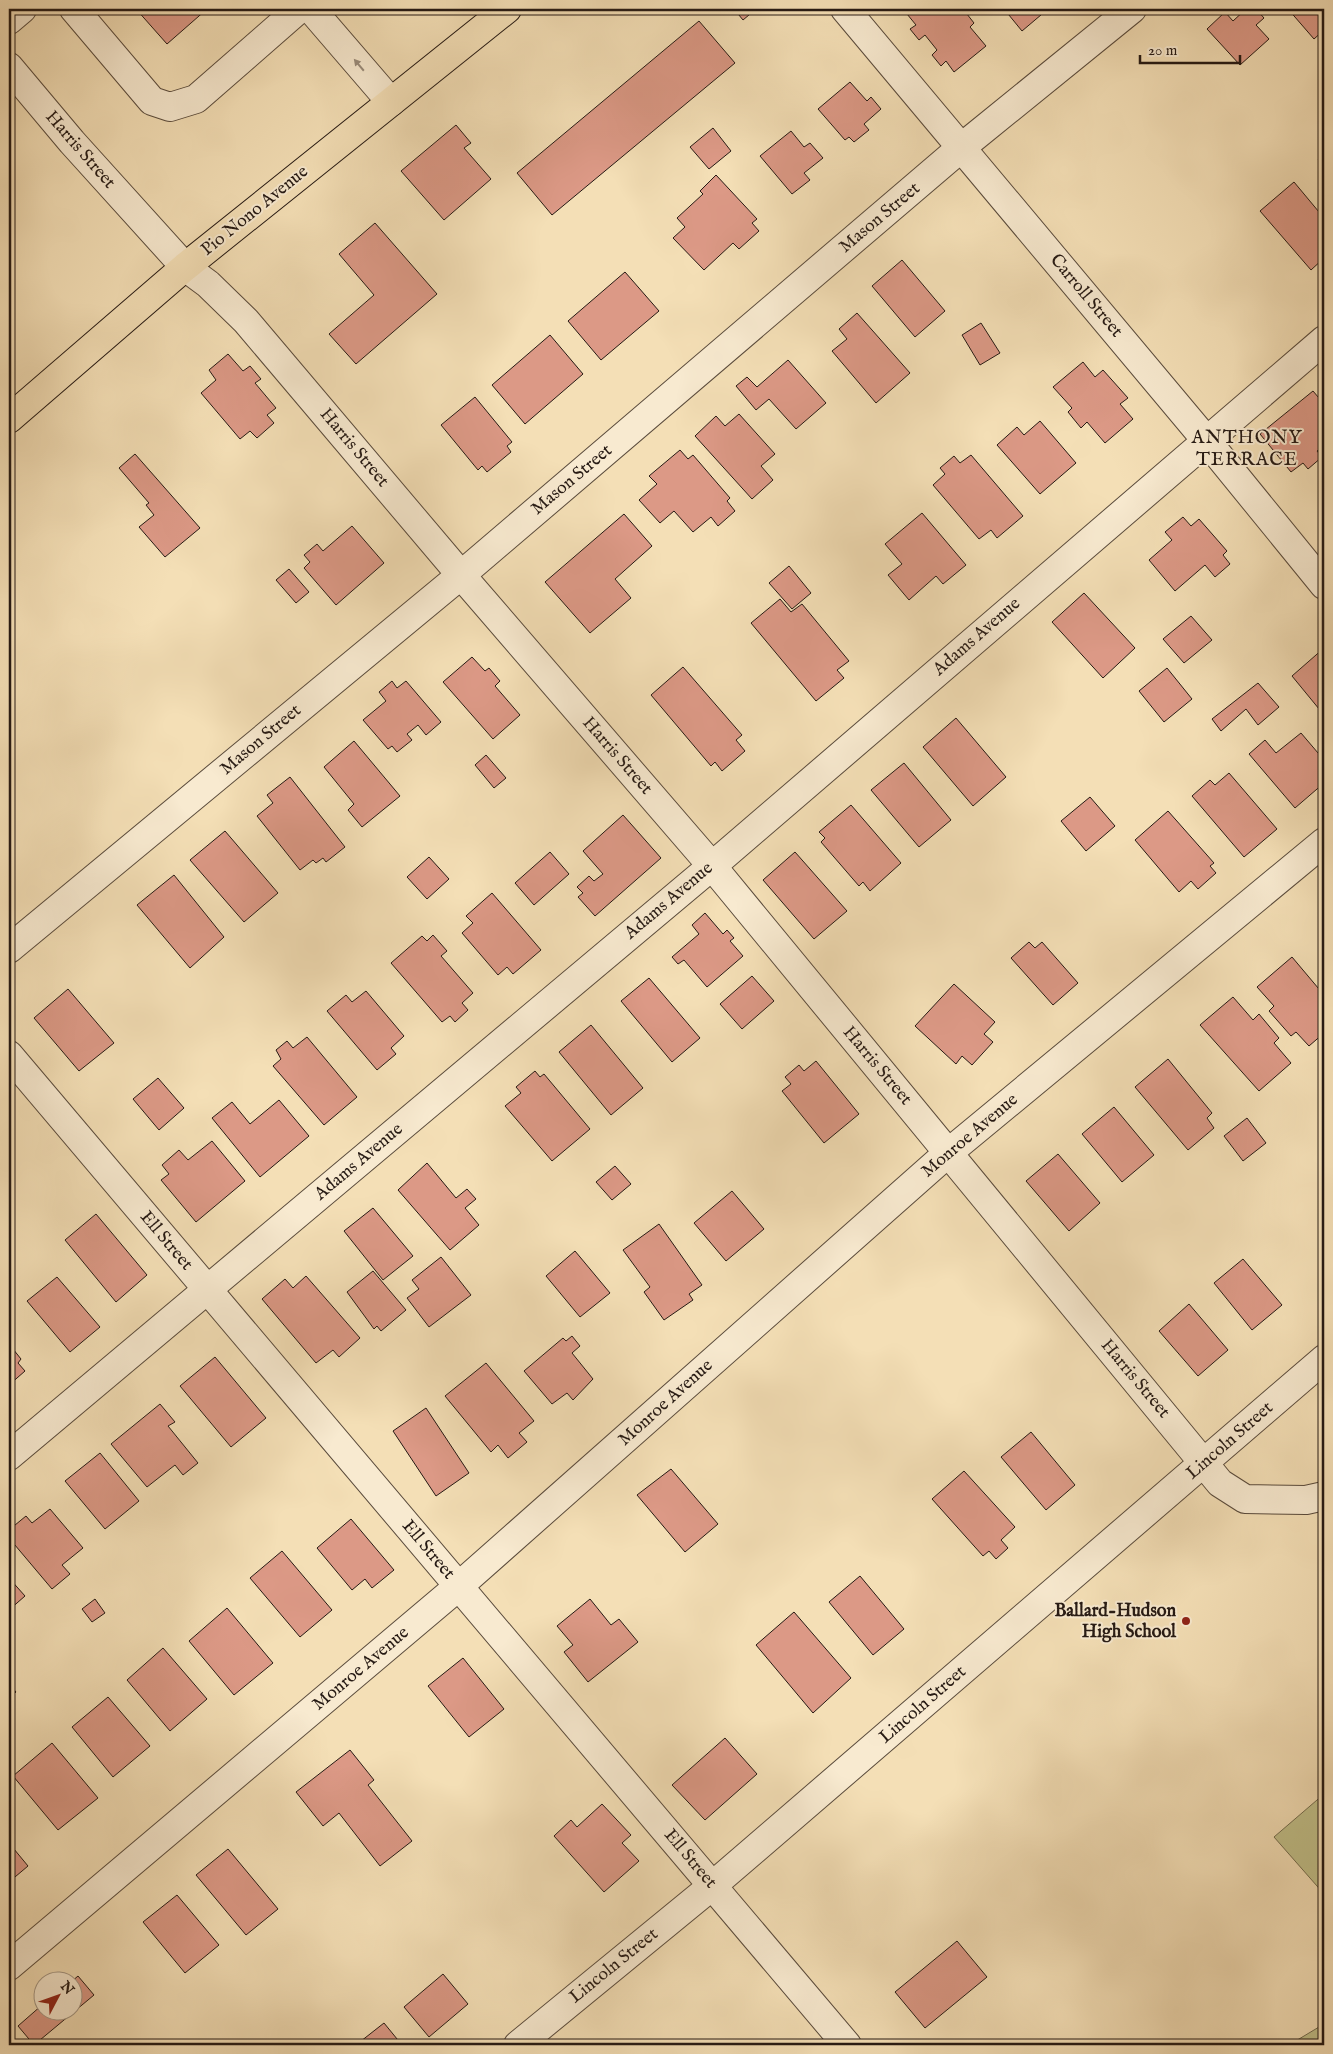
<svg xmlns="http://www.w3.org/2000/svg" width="1333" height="2054" viewBox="0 0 1333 2054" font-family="'IM FELL English',serif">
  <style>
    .green { fill: #c1c08a; stroke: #746d4f }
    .building { fill: #dc9986; stroke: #261a14 }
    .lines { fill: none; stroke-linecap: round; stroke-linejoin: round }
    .minor-casing { stroke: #5a4b3c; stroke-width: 30 }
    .major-casing { stroke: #261a14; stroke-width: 30 }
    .minor { stroke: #f8ead0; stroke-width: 28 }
    .major { stroke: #f4dfb6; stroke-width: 28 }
    .oneway { fill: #9a8c7b }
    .poi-dot { fill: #8f2418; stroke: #f8ead0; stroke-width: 2 }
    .labels { text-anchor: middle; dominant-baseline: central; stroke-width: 4; stroke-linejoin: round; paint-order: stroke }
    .street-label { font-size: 18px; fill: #261a14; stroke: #f8ead0 }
    .poi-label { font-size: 18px; font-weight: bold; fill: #261a14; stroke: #f8ead0; text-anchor: end }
    .neighbourhood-label { font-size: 19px; letter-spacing: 1px; fill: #261a14; stroke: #f8ead0 }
  </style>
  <rect width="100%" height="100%" fill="#f4dfb6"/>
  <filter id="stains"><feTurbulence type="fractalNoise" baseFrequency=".004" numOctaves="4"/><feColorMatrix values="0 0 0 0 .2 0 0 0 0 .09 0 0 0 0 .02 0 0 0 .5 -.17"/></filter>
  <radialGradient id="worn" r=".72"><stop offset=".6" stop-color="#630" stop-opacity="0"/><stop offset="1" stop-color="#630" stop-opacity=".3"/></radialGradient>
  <g class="green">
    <path d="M1324,1794V1894L1274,1837Z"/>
    <path d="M1324,2024V2045H1289Z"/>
  </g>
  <g class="building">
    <path d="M136,9H207L167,44Z"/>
    <path d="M734,9H756L743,20Z"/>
    <path d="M914,9H963L974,23L970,27L986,46L954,72L946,61L941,66L932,55L937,50L925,35L919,40L910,29L916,25L907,14Z"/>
    <path d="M1004,9H1048L1022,31Z"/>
    <path d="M1246,9H1256L1264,18L1256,25L1269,39L1240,65L1207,29L1225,12L1233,21Z"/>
    <path d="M1288,9H1324V30L1314,39Z"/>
    <path d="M699,21L735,63L552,215L517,173Z"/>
    <path d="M850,82L867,101L871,97L881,109L864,124L869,130L854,142L849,137L845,140L818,109Z"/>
    <path d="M456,125L471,143L464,148L491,179L444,220L401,171Z"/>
    <path d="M713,128L731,151L709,169L690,147Z"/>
    <path d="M791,131L804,147L810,143L823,158L804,173L810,180L792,194L760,156Z"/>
    <path d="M1324,154V166L1318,159Z"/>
    <path d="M716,175L757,219L752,223L759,231L739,249L733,243L704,270L673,238L685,227L677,218L703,194L700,191Z"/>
    <path d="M1294,182L1324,218V258L1311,270L1260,211Z"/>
    <path d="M375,223L437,294L356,364L329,334L374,295L339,254Z"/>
    <path d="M902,260L945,311L915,337L872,286Z"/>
    <path d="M625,272L659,311L601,360L568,321Z"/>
    <path d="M857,313L910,373L876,403L832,351L847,339L839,329Z"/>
    <path d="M981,323L1000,353L980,365L962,335Z"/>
    <path d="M550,335L583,374L525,424L492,385Z"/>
    <path d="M228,354L243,371L250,366L261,379L255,383L276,408L267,415L274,423L257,438L250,431L240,439L201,393L216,380L209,370Z"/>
    <path d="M788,360L826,403L796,429L769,399L756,410L736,386L747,377L757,387Z"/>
    <path d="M1083,362L1095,377L1103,370L1128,398L1120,404L1133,419L1105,443L1087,422L1081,428L1068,412L1072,408L1053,387Z"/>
    <path d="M1313,391L1324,404V445L1317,451L1322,457L1308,469L1303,463L1291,472L1260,434Z"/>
    <path d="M475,397L512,442L507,446L511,452L487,472L482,466L478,470L441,425Z"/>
    <path d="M739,414L775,454L761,466L773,480L752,499L695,436L716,416L725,426Z"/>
    <path d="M1040,421L1076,463L1040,494L997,445L1017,427L1024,435Z"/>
    <path d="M680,450L688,459L693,455L730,498L727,501L735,511L718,526L711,517L693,532L674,511L660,523L639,500L657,484L649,476Z"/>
    <path d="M135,454L200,528L165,557L139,527L154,515L146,505L149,503L119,468Z"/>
    <path d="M971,455L1023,516L997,538L991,530L979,539L933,485L945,474L940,468L954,456L960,463Z"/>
    <path d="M922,513L966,565L943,584L936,576L909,600L888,575L902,564L885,544Z"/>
    <path d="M624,514L652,546L615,579L631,598L590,633L545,582Z"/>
    <path d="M1183,517L1191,526L1199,519L1227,551L1223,555L1230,564L1215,577L1205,565L1175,591L1149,560L1172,540L1165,532Z"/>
    <path d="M352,526L384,563L336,605L304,568L310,562L304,555L317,544L323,551Z"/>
    <path d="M789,566L811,593L792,609L769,583Z"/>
    <path d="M289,569L309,592L296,603L276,580Z"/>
    <path d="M1084,593L1135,648L1103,678L1052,622Z"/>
    <path d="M780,599L791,612L802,604L849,661L837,670L844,678L816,701L751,623Z"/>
    <path d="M1191,616L1212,640L1184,663L1163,639Z"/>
    <path d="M1324,648V715L1292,676Z"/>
    <path d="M472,657L485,671L489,668L500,681L495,686L520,715L493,739L443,682Z"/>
    <path d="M683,667L742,735L736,740L745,751L722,771L715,762L711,766L651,695Z"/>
    <path d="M1167,668L1192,699L1164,722L1139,691Z"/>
    <path d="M392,681L397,688L406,681L441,722L426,735L418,725L407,734L412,740L397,752L392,746L388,749L363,720L386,701L379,692Z"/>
    <path d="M1258,683L1279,707L1258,725L1246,709L1221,731L1212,719Z"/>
    <path d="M956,718L1006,777L973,806L923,747Z"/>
    <path d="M1301,733L1324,760V783L1295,808L1249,754L1265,740L1276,753Z"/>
    <path d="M354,741L400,796L362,827L348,810L354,804L324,767Z"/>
    <path d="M486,755L506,778L494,788L475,765Z"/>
    <path d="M904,763L951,820L919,847L871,790Z"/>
    <path d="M1229,773L1277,829L1244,857L1192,796L1210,780L1215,785Z"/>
    <path d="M290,777L345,847L326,862L323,858L316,863L313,860L300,870L257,816L273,803L267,795Z"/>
    <path d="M1090,797L1115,826L1086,851L1061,821Z"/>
    <path d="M851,805L901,863L870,891L863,882L859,886L821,842L825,838L819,832Z"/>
    <path d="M1168,811L1214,863L1210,866L1216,873L1198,889L1191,881L1179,892L1135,840Z"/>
    <path d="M623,815L661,858L595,916L578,897L583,893L577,887L589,876L594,881L603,874L583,851Z"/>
    <path d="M225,831L278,893L244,922L190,860Z"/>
    <path d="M550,852L569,874L534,905L515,883Z"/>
    <path d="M795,852L847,911L814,939L763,880Z"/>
    <path d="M429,857L449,879L427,899L407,877Z"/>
    <path d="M174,875L224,937L190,968L137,905Z"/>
    <path d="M492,893L541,950L513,974L507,967L498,975L462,933L473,923L466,916Z"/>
    <path d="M705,913L723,934L727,930L734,938L730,941L743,956L707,987L684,960L678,964L672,957L699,934L692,925Z"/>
    <path d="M433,935L447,951L441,956L473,993L462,1003L468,1010L455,1022L450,1016L442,1022L391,963L422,936L427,941Z"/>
    <path d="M1029,942L1035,948L1042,942L1078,983L1053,1005L1011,958Z"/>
    <path d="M1292,957L1324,995V1033L1309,1046L1296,1032L1291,1036L1269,1011L1274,1006L1257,987Z"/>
    <path d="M752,976L774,1001L742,1029L720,1004Z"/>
    <path d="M649,978L700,1038L672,1062L621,1001Z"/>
    <path d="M954,984L995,1022L984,1034L993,1042L972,1065L962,1056L956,1064L915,1026Z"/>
    <path d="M68,989L114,1043L79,1071L34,1018Z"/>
    <path d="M366,991L404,1036L391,1048L396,1054L377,1070L327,1011L346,995L352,1002Z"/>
    <path d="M1233,997L1253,1020L1259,1014L1279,1038L1274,1043L1291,1063L1259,1091L1200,1025Z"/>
    <path d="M591,1025L643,1088L611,1115L559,1052Z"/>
    <path d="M307,1037L357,1097L324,1125L273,1066L281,1059L276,1050L287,1041L293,1048Z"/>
    <path d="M1168,1059L1212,1113L1207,1118L1214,1128L1188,1150L1135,1087Z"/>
    <path d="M816,1061L859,1114L824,1143L782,1091L791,1084L785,1077L799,1065L804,1071Z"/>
    <path d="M535,1071L540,1077L544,1074L590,1129L552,1161L505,1106L521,1093L516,1087Z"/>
    <path d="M158,1078L184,1108L159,1130L133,1099Z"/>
    <path d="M279,1100L309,1136L260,1177L212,1118L232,1102L250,1124Z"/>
    <path d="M1114,1107L1154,1155L1122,1182L1082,1134Z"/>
    <path d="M1247,1118L1266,1143L1243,1161L1224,1136Z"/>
    <path d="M212,1141L245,1181L196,1222L161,1180L169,1174L162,1165L179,1150L188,1160Z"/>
    <path d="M1058,1154L1100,1203L1069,1231L1026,1181Z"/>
    <path d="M427,1163L456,1198L467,1189L476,1199L465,1208L479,1225L450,1250L398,1190Z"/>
    <path d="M615,1166L631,1184L612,1200L596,1182Z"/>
    <path d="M732,1191L764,1229L726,1261L694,1223Z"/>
    <path d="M373,1208L413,1256L383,1280L344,1231Z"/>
    <path d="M96,1214L147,1275L116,1302L65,1240Z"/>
    <path d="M659,1224L702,1285L689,1294L693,1300L664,1320L644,1292L650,1287L623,1250Z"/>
    <path d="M575,1251L610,1293L580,1317L546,1276Z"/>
    <path d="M441,1257L471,1295L429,1327L407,1298L419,1289L412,1280Z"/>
    <path d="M1243,1259L1282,1305L1252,1330L1214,1283Z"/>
    <path d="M373,1271L406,1310L381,1331L377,1326L374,1329L347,1292Z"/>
    <path d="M306,1276L360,1338L339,1357L333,1350L316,1363L262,1299L285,1279L293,1288Z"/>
    <path d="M57,1277L100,1327L70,1352L27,1301Z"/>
    <path d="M1189,1304L1228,1350L1198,1376L1159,1331Z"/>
    <path d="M572,1336L580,1346L572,1353L593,1379L573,1400L567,1393L552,1404L524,1371L563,1338L566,1341Z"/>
    <path d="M9,1344L21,1359L18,1363L25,1371L9,1385Z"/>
    <path d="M215,1357L266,1418L231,1447L180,1386Z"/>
    <path d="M486,1363L534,1421L519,1433L527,1442L508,1458L498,1445L491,1452L445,1396Z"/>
    <path d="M160,1404L175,1422L168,1426L198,1463L183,1475L175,1465L147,1487L111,1444Z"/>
    <path d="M426,1408L469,1473L436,1496L393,1431Z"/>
    <path d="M1031,1432L1075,1485L1046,1510L1001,1457Z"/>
    <path d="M100,1453L139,1501L105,1529L65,1481Z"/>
    <path d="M671,1469L718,1524L685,1552L637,1495Z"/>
    <path d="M964,1471L1015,1527L1001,1540L1008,1548L996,1559L989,1551L983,1556L932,1499Z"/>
    <path d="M50,1509L83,1548L62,1565L70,1574L52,1589L9,1538V1530L26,1516L32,1523Z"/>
    <path d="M351,1519L394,1570L372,1588L365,1579L352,1590L317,1548Z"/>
    <path d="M282,1551L332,1610L300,1637L250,1578Z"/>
    <path d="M860,1576L904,1629L873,1655L829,1602Z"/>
    <path d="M9,1578L25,1596L9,1610Z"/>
    <path d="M95,1599L105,1613L92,1622L82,1609Z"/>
    <path d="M590,1599L611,1625L619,1619L638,1642L588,1682L564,1652L573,1645L557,1626Z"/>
    <path d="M227,1608L273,1663L234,1695L189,1641Z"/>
    <path d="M794,1612L851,1678L813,1713L756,1645Z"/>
    <path d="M163,1648L207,1699L170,1731L127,1680Z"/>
    <path d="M463,1658L504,1709L469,1737L428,1686Z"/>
    <path d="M9,1684L16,1692L9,1698Z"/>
    <path d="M108,1697L150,1746L113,1777L72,1727Z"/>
    <path d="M725,1738L757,1774L705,1820L672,1785Z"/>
    <path d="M52,1743L98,1798L58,1830L13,1776Z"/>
    <path d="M350,1750L374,1780L368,1785L412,1841L380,1866L339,1813L323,1826L296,1792Z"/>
    <path d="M602,1804L631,1835L622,1843L639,1861L604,1892L554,1836L571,1820L577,1827Z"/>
    <path d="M9,1843L28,1866L9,1882Z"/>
    <path d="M228,1849L278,1909L246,1935L196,1875Z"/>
    <path d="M177,1895L219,1945L185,1973L143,1922Z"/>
    <path d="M957,1941L987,1977L925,2028L895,1992Z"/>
    <path d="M443,1974L468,2004L429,2037L404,2007Z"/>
    <path d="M78,1976L94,1995L34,2045L18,2026L42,2005V2012H72L71,1982Z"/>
    <path d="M384,2023L402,2045H356Z"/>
  </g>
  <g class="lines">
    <defs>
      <g id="minor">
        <path d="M74,9L152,101L170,107L196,99L299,9"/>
        <path d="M311,9L391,102"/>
        <path d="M845,9L1206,440L1324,585"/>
        <path d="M9,20L22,9"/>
        <path d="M9,67L72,142L185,267L208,284L246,321L461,575L712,866L1220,1483L1245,1499L1306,1500L1324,1496"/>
        <path d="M9,949L461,575L962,147L1132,9"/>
        <path d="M9,1055L847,2045"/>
        <path d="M9,1456L712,866L1324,340"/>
        <path d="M9,1966L459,1586L948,1153L1324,842"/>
        <path d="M518,2045L712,1886L1324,1359"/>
      </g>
      <path id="major" d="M9,419L185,267L507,9"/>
    </defs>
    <use href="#minor" class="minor-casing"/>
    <use href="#major" class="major-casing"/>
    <use href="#minor" class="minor"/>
    <use href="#major" class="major"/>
  </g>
  <defs><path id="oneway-solid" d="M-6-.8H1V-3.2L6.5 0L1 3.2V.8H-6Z" transform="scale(1.25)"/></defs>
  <use class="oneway" href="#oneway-solid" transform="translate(359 65) rotate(-130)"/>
  <circle class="poi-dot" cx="1186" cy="1621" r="5"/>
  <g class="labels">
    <g class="street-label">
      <text transform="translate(80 150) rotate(49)">Harris Street</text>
      <text transform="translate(255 211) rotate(-39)">Pio Nono Avenue</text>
      <text transform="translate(880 218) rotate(-40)">Mason Street</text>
      <text transform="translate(1086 296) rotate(50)">Carroll Street</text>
      <text transform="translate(354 448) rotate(50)">Harris Street</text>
      <text transform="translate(572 480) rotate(-40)">Mason Street</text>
      <text transform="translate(977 637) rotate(-41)">Adams Avenue</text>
      <text transform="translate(261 740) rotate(-40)">Mason Street</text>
      <text transform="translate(617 756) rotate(49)">Harris Street</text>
      <text transform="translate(669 901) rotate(-40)">Adams Avenue</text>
      <text transform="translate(877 1066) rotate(50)">Harris Street</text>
      <text transform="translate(970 1136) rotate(-40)">Monroe Avenue</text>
      <text transform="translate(359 1162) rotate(-40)">Adams Avenue</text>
      <text transform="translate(166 1241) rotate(50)">Ell Street</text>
      <text transform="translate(1135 1379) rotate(50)">Harris Street</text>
      <text transform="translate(666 1403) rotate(-42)">Monroe Avenue</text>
      <text transform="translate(1230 1441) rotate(-41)">Lincoln Street</text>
      <text transform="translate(428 1550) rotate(50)">Ell Street</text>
      <text transform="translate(361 1669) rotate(-40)">Monroe Avenue</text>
      <text transform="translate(923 1705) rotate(-41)">Lincoln Street</text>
      <text transform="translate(690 1859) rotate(50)">Ell Street</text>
      <text transform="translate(614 1966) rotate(-39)">Lincoln Street</text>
    </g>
    <g class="poi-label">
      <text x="1176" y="1611">Ballard-Hudson<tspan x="1176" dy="21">High School</tspan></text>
    </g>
    <g class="neighbourhood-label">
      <text x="1247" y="438">ANTHONY<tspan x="1247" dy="22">TERRACE</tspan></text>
    </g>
  </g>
  <rect width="1333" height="2054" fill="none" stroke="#f4dfb6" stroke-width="30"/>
  <rect x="10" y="10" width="1313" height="2034" fill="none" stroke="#261a14" stroke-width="2.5"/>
  <rect x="15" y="15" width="1303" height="2024" fill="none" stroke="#261a14"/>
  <g transform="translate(58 1996) rotate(49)"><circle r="24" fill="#f8ead0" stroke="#a49785"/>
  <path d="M0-4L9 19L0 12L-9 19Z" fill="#8f2418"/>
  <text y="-8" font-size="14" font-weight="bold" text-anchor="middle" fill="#261a14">N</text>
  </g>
  <path d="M1140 55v8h100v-8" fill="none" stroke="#261a14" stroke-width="2.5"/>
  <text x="1148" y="55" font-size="15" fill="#261a14" stroke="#f8ead0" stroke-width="4" paint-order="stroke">20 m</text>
  <rect width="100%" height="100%" filter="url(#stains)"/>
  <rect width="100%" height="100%" fill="url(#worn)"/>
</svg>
